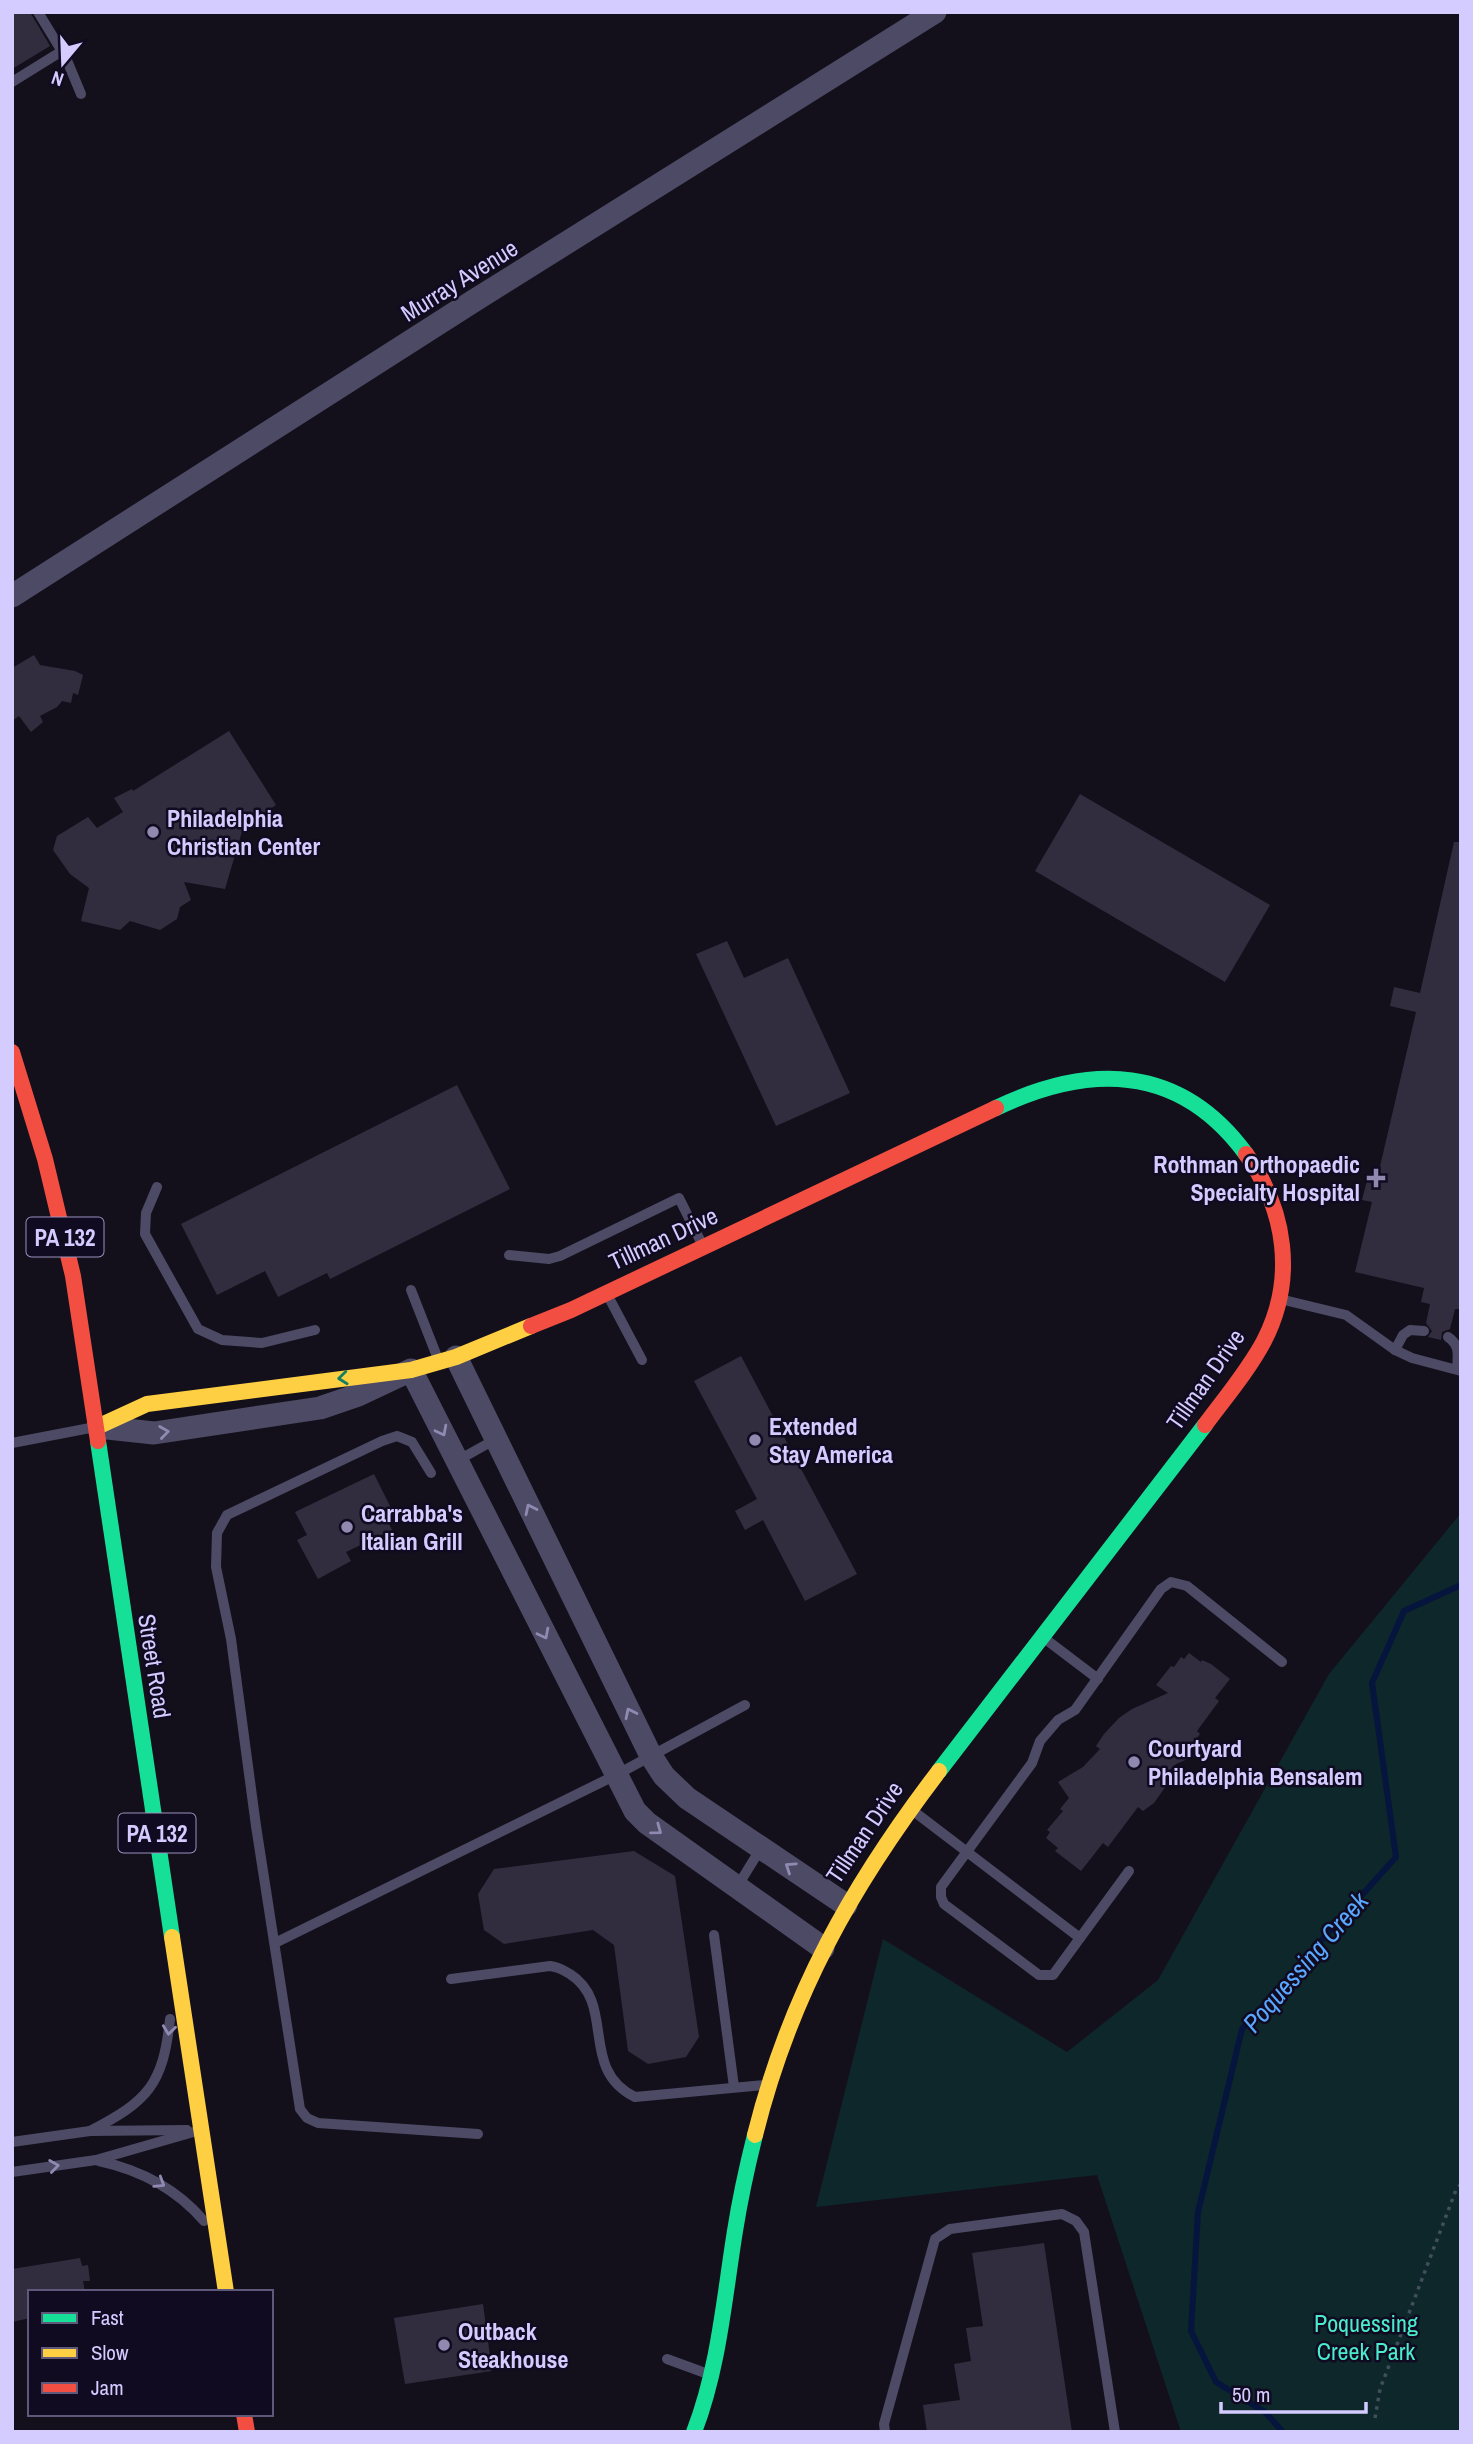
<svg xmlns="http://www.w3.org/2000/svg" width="1473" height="2444" viewBox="0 0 1473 2444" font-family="'Archivo Narrow',sans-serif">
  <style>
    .green { fill: #0e272a }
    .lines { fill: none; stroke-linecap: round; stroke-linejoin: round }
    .stream { stroke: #05153e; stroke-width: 6 }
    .building { fill: #312d3f }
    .path { stroke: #414e5e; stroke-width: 3.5; stroke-dasharray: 3.5 5; stroke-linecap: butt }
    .lane { stroke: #4d4a65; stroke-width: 10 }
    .street { stroke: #4d4a65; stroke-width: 23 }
    .fast { stroke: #16e098; stroke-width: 16 }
    .slow { stroke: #ffcf43; stroke-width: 16 }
    .jam { stroke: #f24e42; stroke-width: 16 }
    .oneway { stroke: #138062 }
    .oneway2 { stroke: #908ab2 }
    .poi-dot { fill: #908ab0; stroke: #100b21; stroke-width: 2.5 }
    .labels { text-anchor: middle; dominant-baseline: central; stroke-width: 5; stroke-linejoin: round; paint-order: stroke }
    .shield { fill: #100b21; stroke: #9991bc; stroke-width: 2 }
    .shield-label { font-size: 23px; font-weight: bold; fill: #d4cbff }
    .street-label { font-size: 24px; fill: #d4cbff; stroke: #100b21 }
    .poi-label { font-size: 24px; font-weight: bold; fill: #d4cbff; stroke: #100b21; text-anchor: start }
    .park-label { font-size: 24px; fill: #4aecce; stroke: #100b21 }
    .water-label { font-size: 26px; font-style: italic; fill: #59a7ff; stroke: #100b21 }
  </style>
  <rect width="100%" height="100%" fill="#13101c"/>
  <path class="green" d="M1461,1513V2432H1181L1097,2175L816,2207L883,1939L1067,2052L1158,1980L1329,1674Z"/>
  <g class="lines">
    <path class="stream" d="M1283,2432L1265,2412L1216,2382L1191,2331L1198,2212L1242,2029L1396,1857L1372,1683L1404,1611L1461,1585"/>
  </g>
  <g class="building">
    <path d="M12,12H30L50,46L12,69Z"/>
    <path d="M34,655L40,665L75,671L83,675L78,695L73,693L71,703L62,701L57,707L40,716L43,722L31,732L19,716L12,721V668Z"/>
    <path d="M229,731L276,805L243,828L225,889L184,882L191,900L180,907L177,919L160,930L130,921L120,930L81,921L89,888L70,874L53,850L57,836L88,817L97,828L123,812L114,798L132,789L133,791Z"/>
    <path d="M1080,794L1270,905L1225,982L1035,871Z"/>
    <path d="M1454,842H1461V1309H1455L1450,1329L1442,1332L1441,1340L1428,1337L1432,1331L1426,1323L1430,1304L1421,1302L1424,1288L1355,1272L1372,1202L1362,1200L1369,1173L1378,1175L1416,1012L1390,1006L1394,987L1420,993Z"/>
    <path d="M727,941L744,978L788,958L850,1093L776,1126L696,954Z"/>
    <path d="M457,1085L510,1189L330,1279L327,1273L278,1297L265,1271L217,1295L181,1224Z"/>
    <path d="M741,1356L857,1574L805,1601L763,1520L745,1530L735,1511L757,1499L694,1381Z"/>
    <path d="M374,1474L397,1520L389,1524L392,1530L346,1552L351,1561L318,1579L297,1540L307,1535L295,1512Z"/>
    <path d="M1189,1653L1201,1662L1202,1660L1211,1664L1230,1679L1215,1698L1219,1701L1197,1731L1200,1734L1193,1743L1197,1755L1176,1764L1160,1779L1168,1783L1154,1803L1143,1811L1138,1807L1108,1847L1103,1843L1081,1871L1055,1851L1058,1848L1046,1838L1050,1832L1047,1830L1063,1811L1060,1809L1069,1798L1058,1782L1083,1767L1100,1749L1096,1746L1104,1734L1119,1718L1132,1709L1168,1693L1156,1685L1171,1666L1174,1667L1181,1657L1184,1659Z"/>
    <path d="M634,1851L675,1876L699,2037L686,2057L648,2064L628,2051L614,1945L593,1930L504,1944L484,1930L478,1894L494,1869Z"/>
    <path d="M1044,2243L1072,2432H927L923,2405L960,2400L954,2364L971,2361L966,2328L983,2326L972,2253Z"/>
    <path d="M80,2258L82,2266L88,2265L90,2281H83L85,2292H30V2318L12,2322V2269Z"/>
    <path d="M483,2304L492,2371L405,2384L394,2318Z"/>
  </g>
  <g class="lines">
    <path class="path" d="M1375,2418L1380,2389L1456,2190L1461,2184"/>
    <g class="lane">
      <path d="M38,12L66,58L81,94"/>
      <path d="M12,82L62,51"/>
      <path d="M157,1187L146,1213L145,1234L198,1329L222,1340L262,1343L315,1330"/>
      <path d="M509,1255L549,1259L560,1256L679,1198L702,1244"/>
      <path d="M411,1290L438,1359"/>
      <path d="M608,1296L642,1360"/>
      <path d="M1284,1300L1346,1315L1395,1350L1412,1358L1461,1371"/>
      <path d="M1448,1337C1460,1345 1458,1355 1457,1369"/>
      <path d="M1395,1350L1403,1335L1410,1330L1424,1331"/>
      <path d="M12,1443L90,1428"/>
      <path d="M455,1462L496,1439"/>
      <path d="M431,1473L412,1442L397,1436L382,1441L227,1515L217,1533L216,1567L231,1639L256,1826L300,2109L307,2118L318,2123L478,2134"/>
      <path d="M1044,1638L1098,1679"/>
      <path d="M912,1810L1080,1938L1053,1975H1039L944,1904L941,1897V1887L1032,1763L1040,1741L1058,1720L1075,1710L1161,1589L1171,1582L1187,1586L1282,1662"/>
      <path d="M737,1887L761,1848"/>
      <path d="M714,1935L734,2087"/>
      <path d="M1080,1938L1129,1871"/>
      <path d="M275,1943L616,1775L745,1705"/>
      <path d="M451,1979L550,1966C559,1967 563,1970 570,1974C617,2004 578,2069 635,2097L765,2085"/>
      <path d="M90,2131C148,2101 163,2085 170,2019"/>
      <path d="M12,2142L90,2131L187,2130"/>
      <path d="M99,2161C140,2170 176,2188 204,2221"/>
      <path d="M12,2172L96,2160L197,2131"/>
      <path d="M667,2359L708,2374"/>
      <path d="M885,2432L884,2424L935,2239L950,2229L1062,2214L1076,2221L1084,2232L1115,2432"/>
    </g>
    <g class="street">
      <path d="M12,596L472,302L935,12"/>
      <path d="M456,1357L651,1756L664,1776L687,1798L846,1905"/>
      <path d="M98,1427L154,1433L320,1408L358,1395L411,1370L635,1811L647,1823L823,1948"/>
    </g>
    <g class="fast">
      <path d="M996,1108C1090,1063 1180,1064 1246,1154"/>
      <path d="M98,1441L172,1937"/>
      <path d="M939,1771L1205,1425"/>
      <path d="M694,2432C719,2367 724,2299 735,2231C740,2199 747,2167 755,2135"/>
    </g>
    <g class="slow">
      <path d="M97,1427L147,1404L411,1370L456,1357L531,1326"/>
      <path d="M172,1937L226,2292"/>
      <path d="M755,2135C790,1995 852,1885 939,1771"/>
    </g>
    <g class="jam">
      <path d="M12,1052L45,1159L73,1276L98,1441"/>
      <path d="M531,1326L571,1310L996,1108"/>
      <path d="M1205,1425C1225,1398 1248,1371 1264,1341C1296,1279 1286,1210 1246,1154"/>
      <path d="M244,2414L247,2432"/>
    </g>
  </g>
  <defs><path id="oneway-chevron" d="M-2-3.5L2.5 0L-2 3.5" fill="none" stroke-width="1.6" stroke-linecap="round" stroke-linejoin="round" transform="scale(1.75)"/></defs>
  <use class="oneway" href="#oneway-chevron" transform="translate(343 1378) rotate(174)"/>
  <g class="oneway2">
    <use href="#oneway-chevron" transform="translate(442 1431) rotate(63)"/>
    <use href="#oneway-chevron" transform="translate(164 1432) rotate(-8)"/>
    <use href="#oneway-chevron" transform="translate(530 1509) rotate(-116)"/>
    <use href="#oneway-chevron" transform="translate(544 1634) rotate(63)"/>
    <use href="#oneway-chevron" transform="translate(630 1713) rotate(-116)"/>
    <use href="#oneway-chevron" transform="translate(657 1830) rotate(36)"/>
    <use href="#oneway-chevron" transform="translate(790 1867) rotate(-146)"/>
    <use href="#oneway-chevron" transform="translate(169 2030) rotate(97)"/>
    <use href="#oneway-chevron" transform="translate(54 2166) rotate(-8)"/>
    <use href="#oneway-chevron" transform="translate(160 2183) rotate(32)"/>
  </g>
  <g class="poi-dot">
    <circle cx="153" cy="832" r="7"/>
    <path d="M1372.5 1167.5h7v7h7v7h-7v7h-7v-7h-7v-7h7z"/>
    <circle cx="755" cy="1440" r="7"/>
    <circle cx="347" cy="1527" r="7"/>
    <circle cx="1134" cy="1762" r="7"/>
    <circle cx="444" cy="2345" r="7"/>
  </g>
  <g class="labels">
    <g class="shield">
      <rect x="26.5" y="1217.5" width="77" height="39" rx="5"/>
      <rect x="118.5" y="1813.5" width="77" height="39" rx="5"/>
    </g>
    <g class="shield-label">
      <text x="65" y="1237">PA 132</text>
      <text x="157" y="1833">PA 132</text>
    </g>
    <g class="street-label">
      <text transform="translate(459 280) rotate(-32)">Murray Avenue</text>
      <text transform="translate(663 1238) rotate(-25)">Tillman Drive</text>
      <text transform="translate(1205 1379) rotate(-55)">Tillman Drive</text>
      <text transform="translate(155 1666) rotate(81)">Street Road</text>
      <text transform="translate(864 1832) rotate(-56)">Tillman Drive</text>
    </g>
    <g class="poi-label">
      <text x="167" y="818">Philadelphia<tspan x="167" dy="28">Christian Center</tspan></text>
      <text x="1360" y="1164" text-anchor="end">Rothman Orthopaedic<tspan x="1360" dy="28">Specialty Hospital</tspan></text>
      <text x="769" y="1426">Extended<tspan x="769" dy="28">Stay America</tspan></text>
      <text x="361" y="1513">Carrabba's<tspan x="361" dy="28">Italian Grill</tspan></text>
      <text x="1148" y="1748">Courtyard<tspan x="1148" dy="28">Philadelphia Bensalem</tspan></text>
      <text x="458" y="2331">Outback<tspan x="458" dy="28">Steakhouse</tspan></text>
    </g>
    <g class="park-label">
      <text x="1366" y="2323">Poquessing<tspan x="1366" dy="28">Creek Park</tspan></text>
    </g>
    <g class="water-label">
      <text transform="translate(1305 1962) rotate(-49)">Poquessing Creek</text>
    </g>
  </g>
  <rect width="1473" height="2444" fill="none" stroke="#d4cbff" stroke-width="28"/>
  <rect x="28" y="2290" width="245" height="126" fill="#100b21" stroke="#5e587a" stroke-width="2"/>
  <rect x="42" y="2313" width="35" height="10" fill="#16e098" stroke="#5e587a" stroke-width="2"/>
  <text x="91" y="2325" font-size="21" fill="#d4cbff">Fast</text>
  <rect x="42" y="2348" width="35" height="10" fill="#ffcf43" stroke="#5e587a" stroke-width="2"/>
  <text x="91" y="2360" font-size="21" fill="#d4cbff">Slow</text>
  <rect x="42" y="2383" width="35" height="10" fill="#f24e42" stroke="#5e587a" stroke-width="2"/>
  <text x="91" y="2395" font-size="21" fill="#d4cbff">Jam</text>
  <g transform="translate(63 63) rotate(199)" stroke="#100b21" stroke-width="5" paint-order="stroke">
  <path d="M0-5L12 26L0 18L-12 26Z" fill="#d4cbff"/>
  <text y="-10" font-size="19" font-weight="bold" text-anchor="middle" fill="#d4cbff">N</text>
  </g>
  <path d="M1221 2402v10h145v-10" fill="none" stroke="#d4cbff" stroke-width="3.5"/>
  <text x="1232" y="2402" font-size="21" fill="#d4cbff" stroke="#100b21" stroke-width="5" paint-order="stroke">50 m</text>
</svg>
